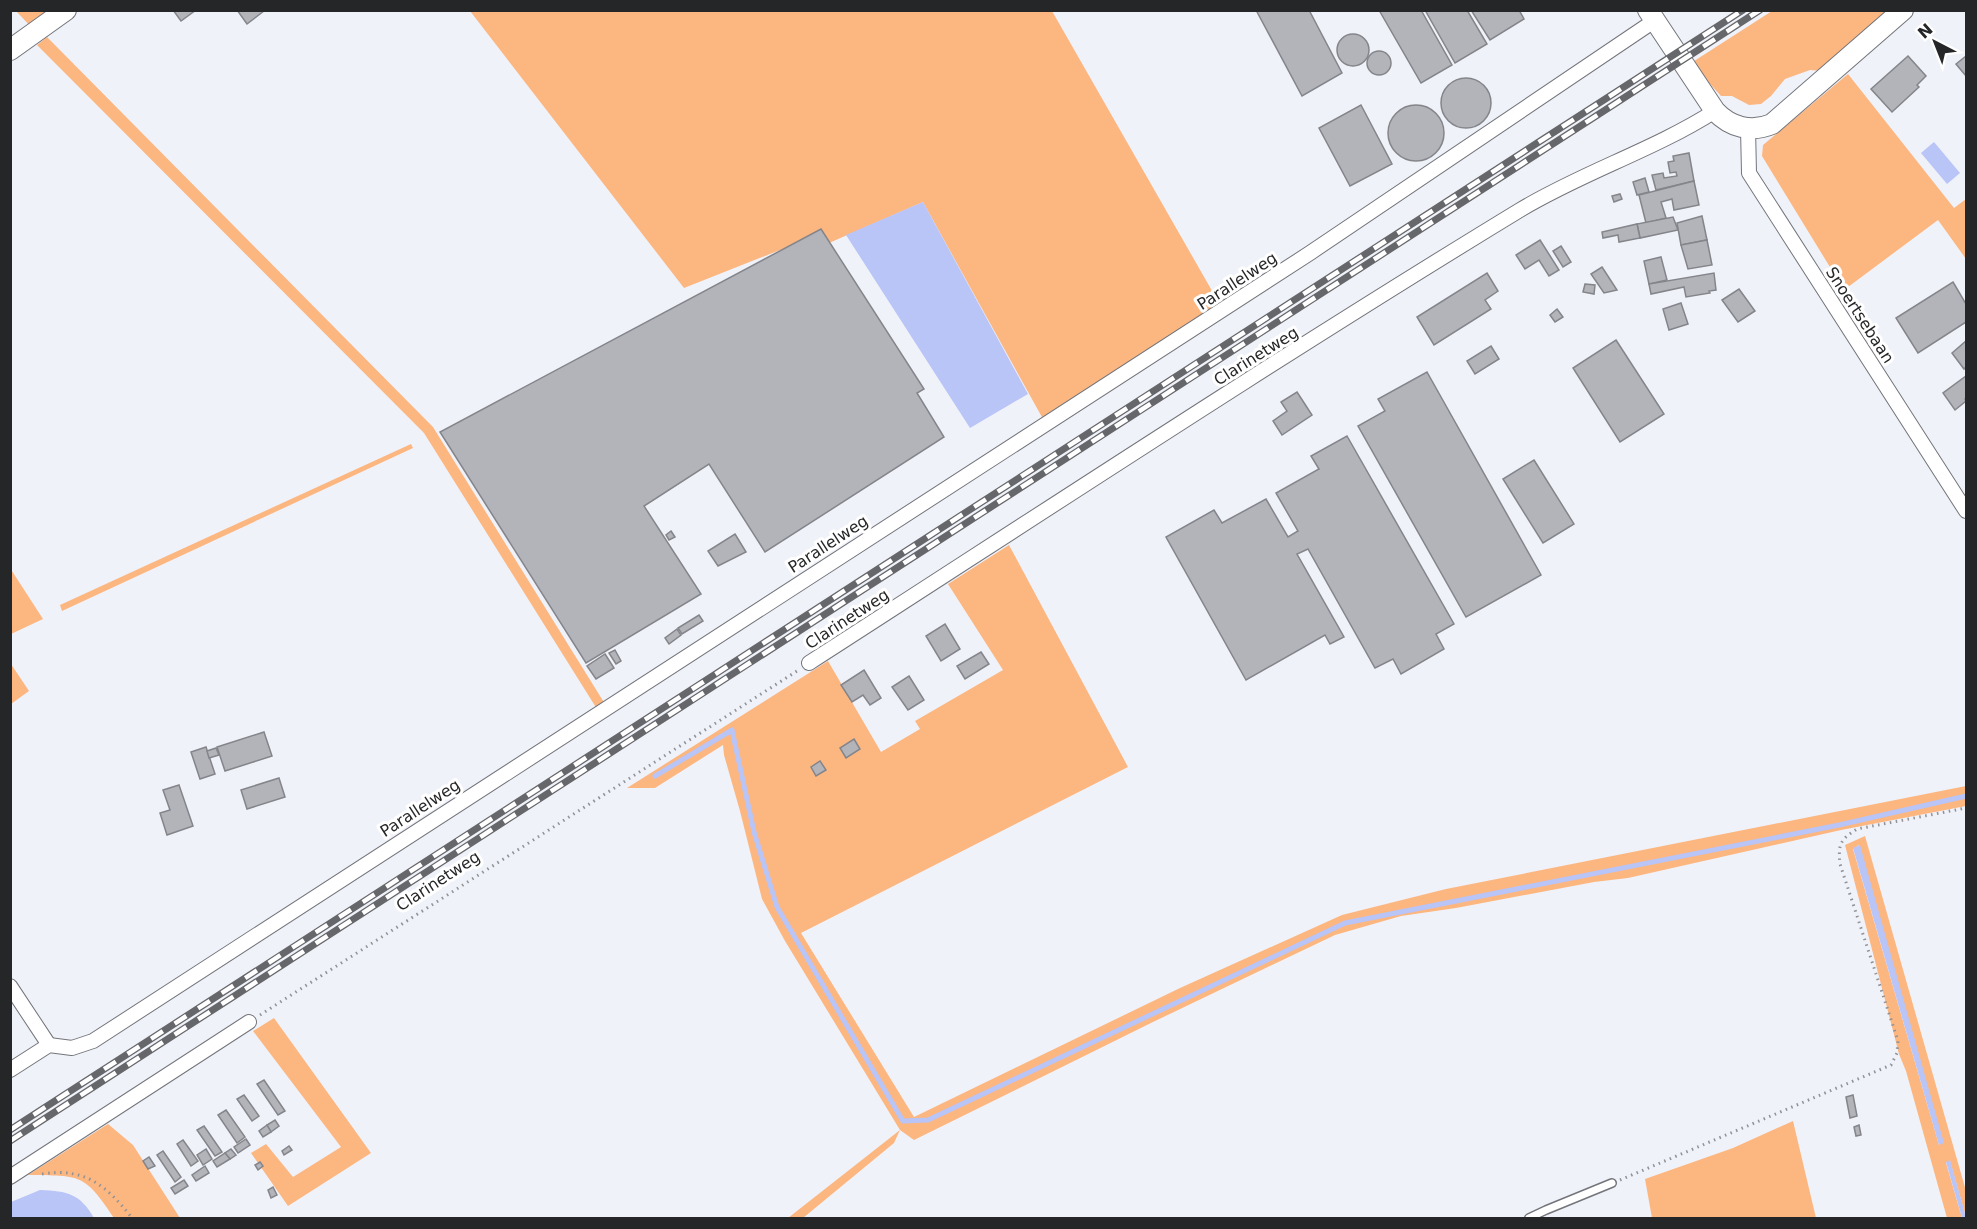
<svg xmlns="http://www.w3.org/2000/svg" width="1977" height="1229" viewBox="0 0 1977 1229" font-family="'DejaVu Sans',sans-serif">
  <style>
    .green { fill: #fcb680; fill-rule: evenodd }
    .water { fill: #b9c4f7 }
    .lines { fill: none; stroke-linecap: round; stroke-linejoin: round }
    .stream { stroke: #b9c4f7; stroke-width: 5 }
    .building { fill: #b2b4ba; stroke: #84858b; stroke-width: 1.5 }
    .lane-casing { stroke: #73757b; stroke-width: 10 }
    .street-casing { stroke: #73757b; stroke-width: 16 }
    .secondary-casing { stroke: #73757b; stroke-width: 22 }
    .path { stroke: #909296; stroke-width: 3; stroke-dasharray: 1.5 4.5; stroke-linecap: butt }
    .lane { stroke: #fff; stroke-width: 7 }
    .street { stroke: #fff; stroke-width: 14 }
    .secondary { stroke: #fff; stroke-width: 20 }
    .rail-casing { stroke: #66676b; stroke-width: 7 }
    .rail { stroke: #fff; stroke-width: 4.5; stroke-dasharray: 14; stroke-linecap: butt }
    .labels { text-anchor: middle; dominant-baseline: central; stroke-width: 6; stroke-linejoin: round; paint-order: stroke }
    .street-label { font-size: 16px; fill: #252628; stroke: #fff }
  </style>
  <rect width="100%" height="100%" fill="#f0f2f9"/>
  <g class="green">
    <path d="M16,11H57L33,29Z"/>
    <path d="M470,11H1052L1219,303L1043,419L923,202L829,243L823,233L684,288Z"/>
    <path d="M1772,11H1890L1822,71L1810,70L1785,79L1771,96L1761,104L1749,105L1732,96H1721L1691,63Z"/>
    <path d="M47,37L433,427L605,704L597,709L424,433L37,45Z"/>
    <path d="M1848,74L1954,208L1966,199V259L1938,220L1844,290L1762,156L1763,145Z"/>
    <path d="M411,444L413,448L62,611L60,605Z"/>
    <path d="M1009,545L1128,767L801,933L914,1117L1180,988L1342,915L1446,889L1966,786V806L1841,830L1628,878L1594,882L1456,908L1401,916L1335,935L1153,1022L914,1140L900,1130L894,1143L803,1218H788L900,1130L785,941L762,899L740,811L724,755L723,745L655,788H627L828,661L881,752L920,729L915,721L1003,670L948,584Z"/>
    <path d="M10,568L43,619L11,634H10Z"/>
    <path d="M11,664L29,691L11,704H10Z"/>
    <path d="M1865,836L1966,1191V1217L1950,1161L1946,1163L1962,1218H1947L1906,1071L1899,1054L1845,845ZM1859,845L1943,1142L1939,1145L1853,849Z"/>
    <path d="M274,1018L371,1153L288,1206L251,1153L266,1144L293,1177L341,1147L253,1031Z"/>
    <path d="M1793,1121L1816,1218H1652L1645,1179L1733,1148Z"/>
    <path d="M108,1124L133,1145L180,1218H114C84,1173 81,1176 28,1175Z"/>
  </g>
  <g class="water">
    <path d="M1934,142L1960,173L1947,184L1921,153Z"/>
    <path d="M923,202L1028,394L970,428L846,235Z"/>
    <path d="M1860,845L1944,1143L1939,1145L1853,848Z"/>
    <path d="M1950,1160L1966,1217V1218H1962L1946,1162Z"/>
    <path d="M40,1190C68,1191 80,1194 94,1218H11V1202Z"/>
  </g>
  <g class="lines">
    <path class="stream" d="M655,776L732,730L754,832L777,907L903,1121L928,1120L1345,923L1839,825L1966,796"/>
  </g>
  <g class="building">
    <path d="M173,10H196L181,21Z"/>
    <path d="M237,10H264V11L247,24Z"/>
    <path d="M1256,10H1309L1342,73L1302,96Z"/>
    <path d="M1379,10H1421L1452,65L1421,83Z"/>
    <path d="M1425,10H1467L1487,44L1455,63Z"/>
    <path d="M1471,10H1519L1524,19L1490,40Z"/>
    <circle cx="1353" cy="50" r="16"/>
    <circle cx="1379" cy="63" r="12"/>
    <path d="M1908,56L1926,76L1917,85L1919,87L1892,112L1871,89Z"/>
    <path d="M1966,56V76L1956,64Z"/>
    <circle cx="1466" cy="103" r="25"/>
    <circle cx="1416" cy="133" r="28"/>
    <path d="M1361,105L1392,164L1350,186L1319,128Z"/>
    <path d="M1689,153L1694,181L1656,190L1652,175L1663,173L1664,178L1677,176L1676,172L1670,173L1668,162L1674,161L1673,156Z"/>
    <path d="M1645,178L1649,192L1637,195L1633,182Z"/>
    <path d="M1694,181L1699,205L1674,210L1672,199L1661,202L1666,218L1646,223L1639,195Z"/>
    <path d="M1620,194L1622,199L1614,202L1612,196Z"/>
    <path d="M1702,216L1707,240L1681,245L1677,223Z"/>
    <path d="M1673,217L1678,230L1640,238L1637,224Z"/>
    <path d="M1637,224L1640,238L1619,242L1618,235L1603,238L1602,232Z"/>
    <path d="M821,229L924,389L917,393L944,437L765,552L709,464L644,506L701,594L586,663L440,432Z"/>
    <path d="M1540,240L1559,270L1549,276L1539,260L1525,269L1516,255Z"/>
    <path d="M1707,240L1712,265L1688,269L1681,245Z"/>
    <path d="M1561,246L1571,262L1563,267L1553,251Z"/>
    <path d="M1661,257L1667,280L1649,284L1644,261Z"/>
    <path d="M1602,267L1617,290L1604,293L1591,274Z"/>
    <path d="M1487,273L1498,291L1485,300L1491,309L1434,345L1417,317Z"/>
    <path d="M1714,273L1716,290L1709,291L1710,293L1686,297L1684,287L1651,294L1649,284Z"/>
    <path d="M1953,282L1966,304V322L1918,353L1896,318Z"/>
    <path d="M1585,284L1595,285L1594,294L1583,292Z"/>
    <path d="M1739,289L1755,311L1738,322L1722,300Z"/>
    <path d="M1681,303L1688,324L1669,330L1663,309Z"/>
    <path d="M1557,309L1563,317L1555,322L1550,315Z"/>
    <path d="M1616,340L1664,414L1620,442L1573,368Z"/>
    <path d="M1966,341V367L1964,369L1952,353Z"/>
    <path d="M1491,346L1499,359L1475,374L1467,361Z"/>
    <path d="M1427,372L1541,575L1466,617L1358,426L1385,411L1378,399Z"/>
    <path d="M1966,376V398L1965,399L1966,401L1955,410L1943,393Z"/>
    <path d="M1297,392L1312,415L1282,435L1273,421L1287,411L1281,402Z"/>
    <path d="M1347,436L1454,624L1436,634L1444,649L1401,674L1393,659L1375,668L1308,549L1297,554L1344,637L1330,644L1325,635L1246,680L1166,537L1214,510L1222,523L1266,499L1288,537L1298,531L1276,493L1319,469L1311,456Z"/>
    <path d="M1534,460L1574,524L1543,543L1503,479Z"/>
    <path d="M671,531L675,537L669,540L666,535Z"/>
    <path d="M735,534L746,552L718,566L708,551Z"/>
    <path d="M699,615L703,621L682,634L678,628Z"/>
    <path d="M945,624L960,649L941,661L926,636Z"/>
    <path d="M677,629L681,635L669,644L665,638Z"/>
    <path d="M615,650L621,661L616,664L609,653Z"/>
    <path d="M981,652L989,664L965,679L957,666Z"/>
    <path d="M605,654L614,668L596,679L587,666Z"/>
    <path d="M864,670L881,698L870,705L863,695L852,702L841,685Z"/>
    <path d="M909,676L924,700L908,710L892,687Z"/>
    <path d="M264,732L272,756L225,771L217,747Z"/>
    <path d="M854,739L860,749L846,758L840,748Z"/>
    <path d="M206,747L215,774L200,779L191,752Z"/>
    <path d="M216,748L219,755L209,758L207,751Z"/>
    <path d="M820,761L826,770L816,776L811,767Z"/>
    <path d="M279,778L285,797L247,809L241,790Z"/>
    <path d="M179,785L193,826L167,835L160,813L170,810L163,790Z"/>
    <path d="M264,1080L285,1111L278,1115L257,1084Z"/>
    <path d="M244,1095L259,1116L252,1121L237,1099Z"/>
    <path d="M1853,1095L1857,1116L1850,1118L1846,1097Z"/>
    <path d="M226,1110L245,1137L237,1143L218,1115Z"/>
    <path d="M275,1120L279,1126L271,1132L267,1125Z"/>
    <path d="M267,1125L271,1132L263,1137L259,1131Z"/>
    <path d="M1859,1125L1861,1135L1856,1136L1854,1127Z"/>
    <path d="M204,1126L222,1152L215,1156L197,1130Z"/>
    <path d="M246,1139L250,1145L238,1153L234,1147Z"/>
    <path d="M183,1140L198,1161L191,1166L177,1144Z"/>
    <path d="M289,1146L292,1150L284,1155L282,1151Z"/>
    <path d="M206,1149L212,1159L203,1165L197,1155Z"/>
    <path d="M231,1149L236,1155L230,1159L225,1153Z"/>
    <path d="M163,1151L181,1177L175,1182L157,1155Z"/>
    <path d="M225,1153L230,1159L217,1167L213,1161Z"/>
    <path d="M149,1157L155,1166L148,1169L143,1161Z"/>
    <path d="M260,1162L263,1166L258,1170L255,1165Z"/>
    <path d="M205,1166L209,1173L196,1181L192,1175Z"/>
    <path d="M184,1180L188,1186L175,1194L171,1188Z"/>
    <path d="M273,1187L277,1195L271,1198L268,1190Z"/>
  </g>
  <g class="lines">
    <defs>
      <path id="lane" d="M1529,1218L1546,1210L1612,1183"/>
      <g id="street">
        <path d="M1748,128L1749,173L1966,511"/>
        <path d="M809,663C1045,511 1280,356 1520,210C1583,172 1654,150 1715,111"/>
        <path d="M10,986L49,1045"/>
        <path d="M10,1070L49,1045L72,1048L93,1041L1310,253L1654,21"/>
        <path d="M10,1177L249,1022"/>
      </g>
      <g id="secondary">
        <path d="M1648,10L1715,111C1730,127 1751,133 1772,124L1903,10"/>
        <path d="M10,50L66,10"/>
      </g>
    </defs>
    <use href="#lane" class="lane-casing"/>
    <use href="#street" class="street-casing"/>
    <use href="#secondary" class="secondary-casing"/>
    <g class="path">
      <path d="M260,1015L797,671"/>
      <path d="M42,1174C85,1167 107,1186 132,1218"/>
      <path d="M1620,1180L1891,1065L1897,1053L1898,1041L1840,864C1838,844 1840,840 1857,829L1966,808"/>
    </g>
    <use href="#lane" class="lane"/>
    <use href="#street" class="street"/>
    <use href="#secondary" class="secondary"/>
    <defs>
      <g id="rail">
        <path d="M10,1130L1743,10"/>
        <path d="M10,1141L1760,10"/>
      </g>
    </defs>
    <use href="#rail" class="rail-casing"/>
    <use href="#rail" class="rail"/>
  </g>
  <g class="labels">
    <g class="street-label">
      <text transform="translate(1237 281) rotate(-33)">Parallelweg</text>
      <text transform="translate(1860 315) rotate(57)">Snoertsebaan</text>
      <text transform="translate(1256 356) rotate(-32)">Clarinetweg</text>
      <text transform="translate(828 544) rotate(-33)">Parallelweg</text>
      <text transform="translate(847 619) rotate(-33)">Clarinetweg</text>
      <text transform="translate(420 808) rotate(-33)">Parallelweg</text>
      <text transform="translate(438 881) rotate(-33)">Clarinetweg</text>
    </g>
  </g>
  <rect width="1977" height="1229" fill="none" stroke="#252628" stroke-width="24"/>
  <g transform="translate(1935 42) rotate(318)" stroke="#ffffff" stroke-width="4.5" paint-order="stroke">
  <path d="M0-4.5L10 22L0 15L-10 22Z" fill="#252628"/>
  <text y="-9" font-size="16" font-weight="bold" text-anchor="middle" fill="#252628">N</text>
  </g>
</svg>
